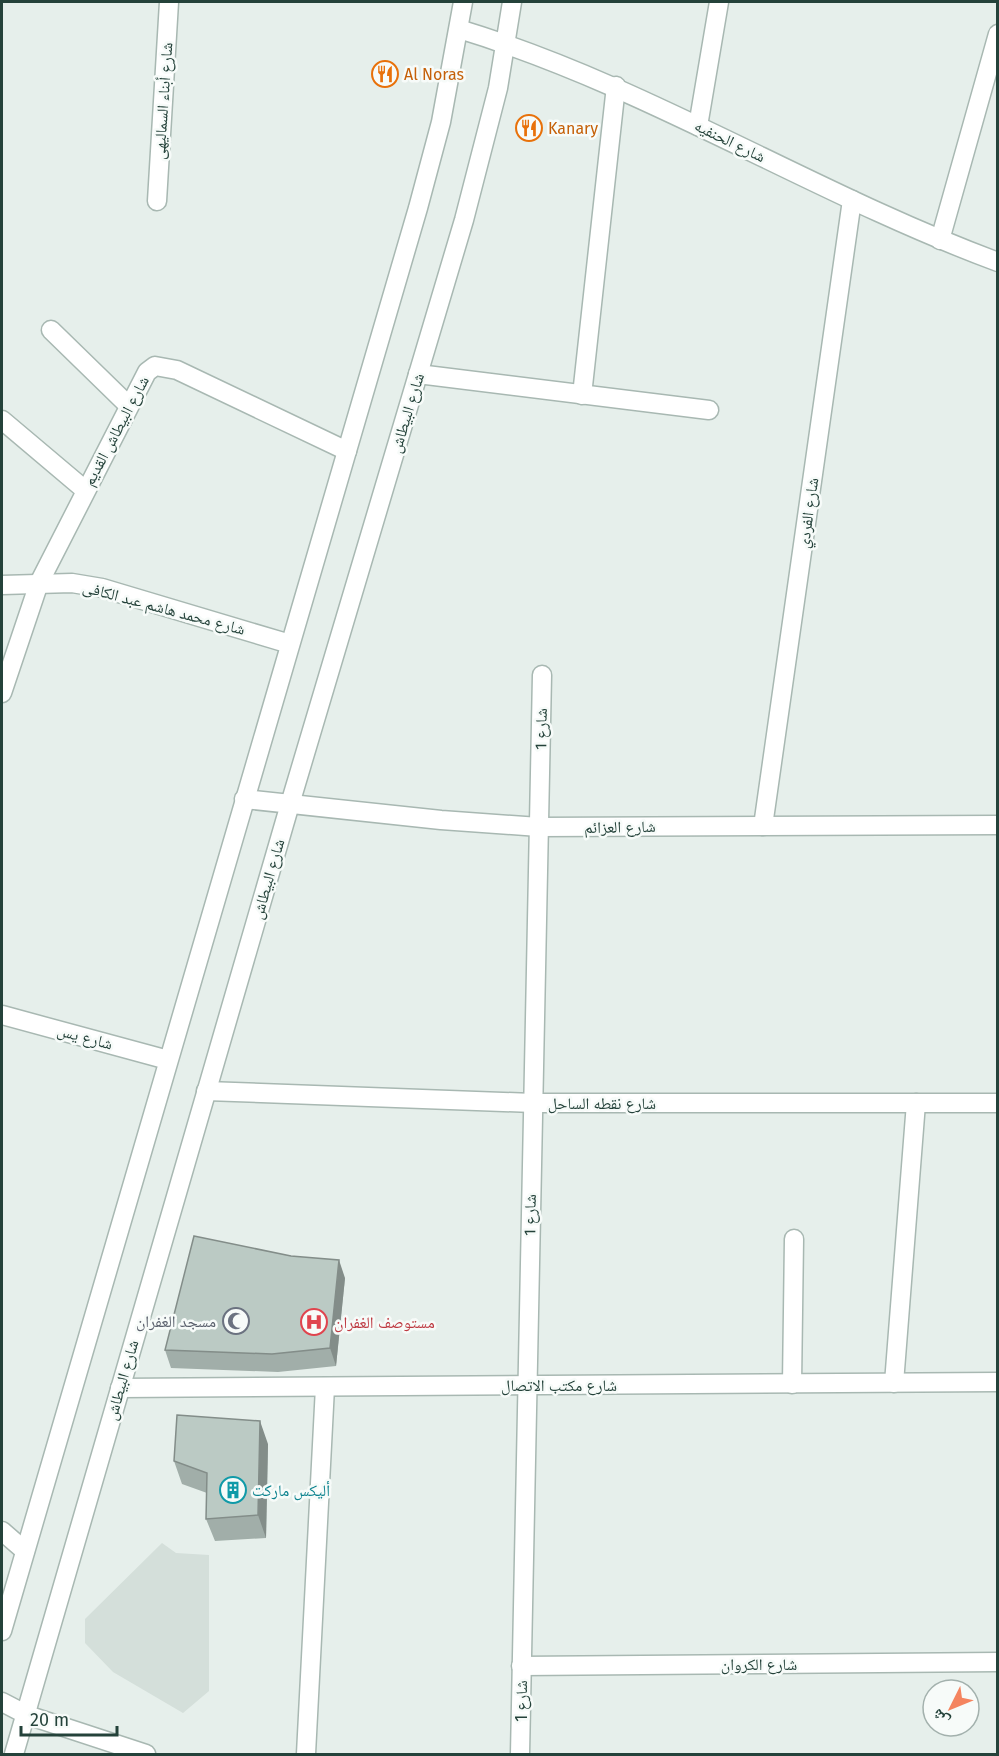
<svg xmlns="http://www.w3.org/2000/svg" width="999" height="1756" viewBox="0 0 999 1756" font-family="'Fira Sans','Noto Naskh Arabic',sans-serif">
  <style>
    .built { fill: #d4dfda }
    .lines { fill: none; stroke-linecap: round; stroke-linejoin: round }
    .minor-casing { stroke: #a8b8b2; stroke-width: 21 }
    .minor { stroke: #fff; stroke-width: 18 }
    .wall { fill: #a1aea9 }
    .shaded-wall { fill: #838d89 }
    .building { fill: #bbcac4; stroke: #838d89; stroke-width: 1.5 }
    .labels { text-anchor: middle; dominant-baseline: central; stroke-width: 5; stroke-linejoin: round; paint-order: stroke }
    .food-label { font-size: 16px; fill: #c56008; stroke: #f7fbf9; text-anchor: start }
    .street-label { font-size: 16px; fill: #24423a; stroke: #f7fbf9 }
    .worship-label { font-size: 16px; fill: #5b616d; stroke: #f7fbf9; text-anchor: end }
    .health-label { font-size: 16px; fill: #be3a42; stroke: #f7fbf9; text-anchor: start }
    .culture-label { font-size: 16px; fill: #0d838f; stroke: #f7fbf9; text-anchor: start }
  </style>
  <rect width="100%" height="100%" fill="#e6efeb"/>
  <path class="built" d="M162,1543L176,1553L209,1555V1691L183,1713L113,1672L85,1643V1619Z"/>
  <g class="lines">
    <defs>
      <g id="minor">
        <path d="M459,29C647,86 814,194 998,262"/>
        <path d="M698,126L719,2"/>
        <path d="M157,201L169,2"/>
        <path d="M940,240L998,34"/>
        <path d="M51,330L129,406"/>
        <path d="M418,374L709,410"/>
        <path d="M582,395L616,86"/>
        <path d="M2,420L85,490"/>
        <path d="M2,585L72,583L102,588L290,644"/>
        <path d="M2,693L39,583L147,372L155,366L177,370L347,451"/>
        <path d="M244,799L441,820L539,827L998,825"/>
        <path d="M763,826L852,200"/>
        <path d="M2,1015L168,1060"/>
        <path d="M206,1091L533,1103H998"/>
        <path d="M894,1383L916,1103"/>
        <path d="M792,1384L794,1239"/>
        <path d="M120,1388L998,1382"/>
        <path d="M2,1531L25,1551"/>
        <path d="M2,1631L418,208L441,122L463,2"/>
        <path d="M521,1666L998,1662"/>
        <path d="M2,1702L27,1715L146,1754"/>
        <path d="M14,1754L290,804L464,220L498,88L512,2"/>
        <path d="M306,1754L325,1387"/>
        <path d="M520,1754L542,675"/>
      </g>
    </defs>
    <use href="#minor" class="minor-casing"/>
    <use href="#minor" class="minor"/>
  </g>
  <g class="wall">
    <path d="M345,1278L336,1366L278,1372L171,1368L165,1350Z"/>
    <path d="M268,1444L266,1538L215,1541L206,1519L207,1493L182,1484L174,1461Z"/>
  </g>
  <g class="shaded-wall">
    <path d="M339,1260L345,1278L336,1366L330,1348Z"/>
    <path d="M260,1421L268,1444L266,1538L258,1515Z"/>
  </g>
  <g class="building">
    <path d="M194,1236L291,1256L339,1260L330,1348L272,1354L165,1350Z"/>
    <path d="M177,1415L260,1421L258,1515L206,1519L207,1473L174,1461Z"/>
  </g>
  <defs>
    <symbol id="restaurant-ring" viewBox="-11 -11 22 22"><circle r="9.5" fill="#f7fbf9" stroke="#e8710a" stroke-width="1.5"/><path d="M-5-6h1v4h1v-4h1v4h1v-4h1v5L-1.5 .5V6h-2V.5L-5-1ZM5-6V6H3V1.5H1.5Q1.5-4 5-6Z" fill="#e8710a"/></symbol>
    <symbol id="mosque-ring" viewBox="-11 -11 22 22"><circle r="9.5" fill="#f7fbf9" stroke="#6b7280" stroke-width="1.5"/><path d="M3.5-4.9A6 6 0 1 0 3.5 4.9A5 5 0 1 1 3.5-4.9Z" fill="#6b7280"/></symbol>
    <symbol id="hospital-ring" viewBox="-11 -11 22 22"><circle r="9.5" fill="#f7fbf9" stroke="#e0444e" stroke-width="1.5"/><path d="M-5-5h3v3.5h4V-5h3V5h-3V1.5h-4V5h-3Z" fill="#e0444e"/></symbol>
    <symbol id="building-ring" viewBox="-11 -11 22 22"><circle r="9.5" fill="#f7fbf9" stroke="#0f9aa8" stroke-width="1.5"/><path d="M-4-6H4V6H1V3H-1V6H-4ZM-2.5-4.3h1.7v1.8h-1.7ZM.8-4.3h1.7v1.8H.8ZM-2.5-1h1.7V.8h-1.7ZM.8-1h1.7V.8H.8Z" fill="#0f9aa8"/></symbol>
  </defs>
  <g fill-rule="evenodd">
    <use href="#restaurant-ring" x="370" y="59" width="30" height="30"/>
    <use href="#restaurant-ring" x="514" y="113" width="30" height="30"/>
    <use href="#mosque-ring" x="221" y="1306" width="30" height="30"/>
    <use href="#hospital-ring" x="299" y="1307" width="30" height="30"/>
    <use href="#building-ring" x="218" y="1475" width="30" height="30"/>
  </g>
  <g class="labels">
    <g class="food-label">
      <text x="404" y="74">Al Noras</text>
      <text x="548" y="128">Kanary</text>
    </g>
    <g class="street-label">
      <text transform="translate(163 101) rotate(-86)">شارع أبناء السماليهى</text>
      <text transform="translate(730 141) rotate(26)">شارع الحنفيه</text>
      <text transform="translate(407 413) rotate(-73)">شارع البيطاش</text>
      <text transform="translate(116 431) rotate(-62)">شارع البيطاش القديم</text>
      <text transform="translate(808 513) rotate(-82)">شارع الفردي</text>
      <text transform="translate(164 608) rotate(15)">شارع محمد هاشم عبد الكافى</text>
      <text transform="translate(541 729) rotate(-89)">شارع 1</text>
      <text transform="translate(620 827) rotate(-1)">شارع العزائم</text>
      <text transform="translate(268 879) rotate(-74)">شارع البيطاش</text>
      <text transform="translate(85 1037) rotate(15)">شارع يس</text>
      <text x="602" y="1103">شارع نقطه الساحل</text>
      <text transform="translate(530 1215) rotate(-89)">شارع 1</text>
      <text transform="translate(122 1380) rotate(-74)">شارع البيطاش</text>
      <text x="559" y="1385">شارع مكتب الاتصال</text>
      <text x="759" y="1664">شارع الكروان</text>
      <text transform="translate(521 1701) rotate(-90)">شارع 1</text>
    </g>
    <g class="worship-label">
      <text x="216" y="1321">مسجد الغفران</text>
    </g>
    <g class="health-label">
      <text x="334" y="1322">مستوصف الغفران</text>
    </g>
    <g class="culture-label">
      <text x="252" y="1490">أليكس ماركت</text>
    </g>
  </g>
  <rect width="999" height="1756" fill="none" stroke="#24423a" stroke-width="6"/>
  <g transform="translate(951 1708) rotate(227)"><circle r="28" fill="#f7fbf9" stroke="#a3b1ad" stroke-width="1.5"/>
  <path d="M0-4.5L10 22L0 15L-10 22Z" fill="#f4845f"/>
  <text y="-9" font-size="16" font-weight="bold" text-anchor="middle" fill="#24423a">ش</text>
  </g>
  <path d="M21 1726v9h96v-9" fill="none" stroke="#24423a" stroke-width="3"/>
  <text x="30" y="1726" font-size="18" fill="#24423a" stroke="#f7fbf9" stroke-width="4.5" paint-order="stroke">20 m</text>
</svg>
